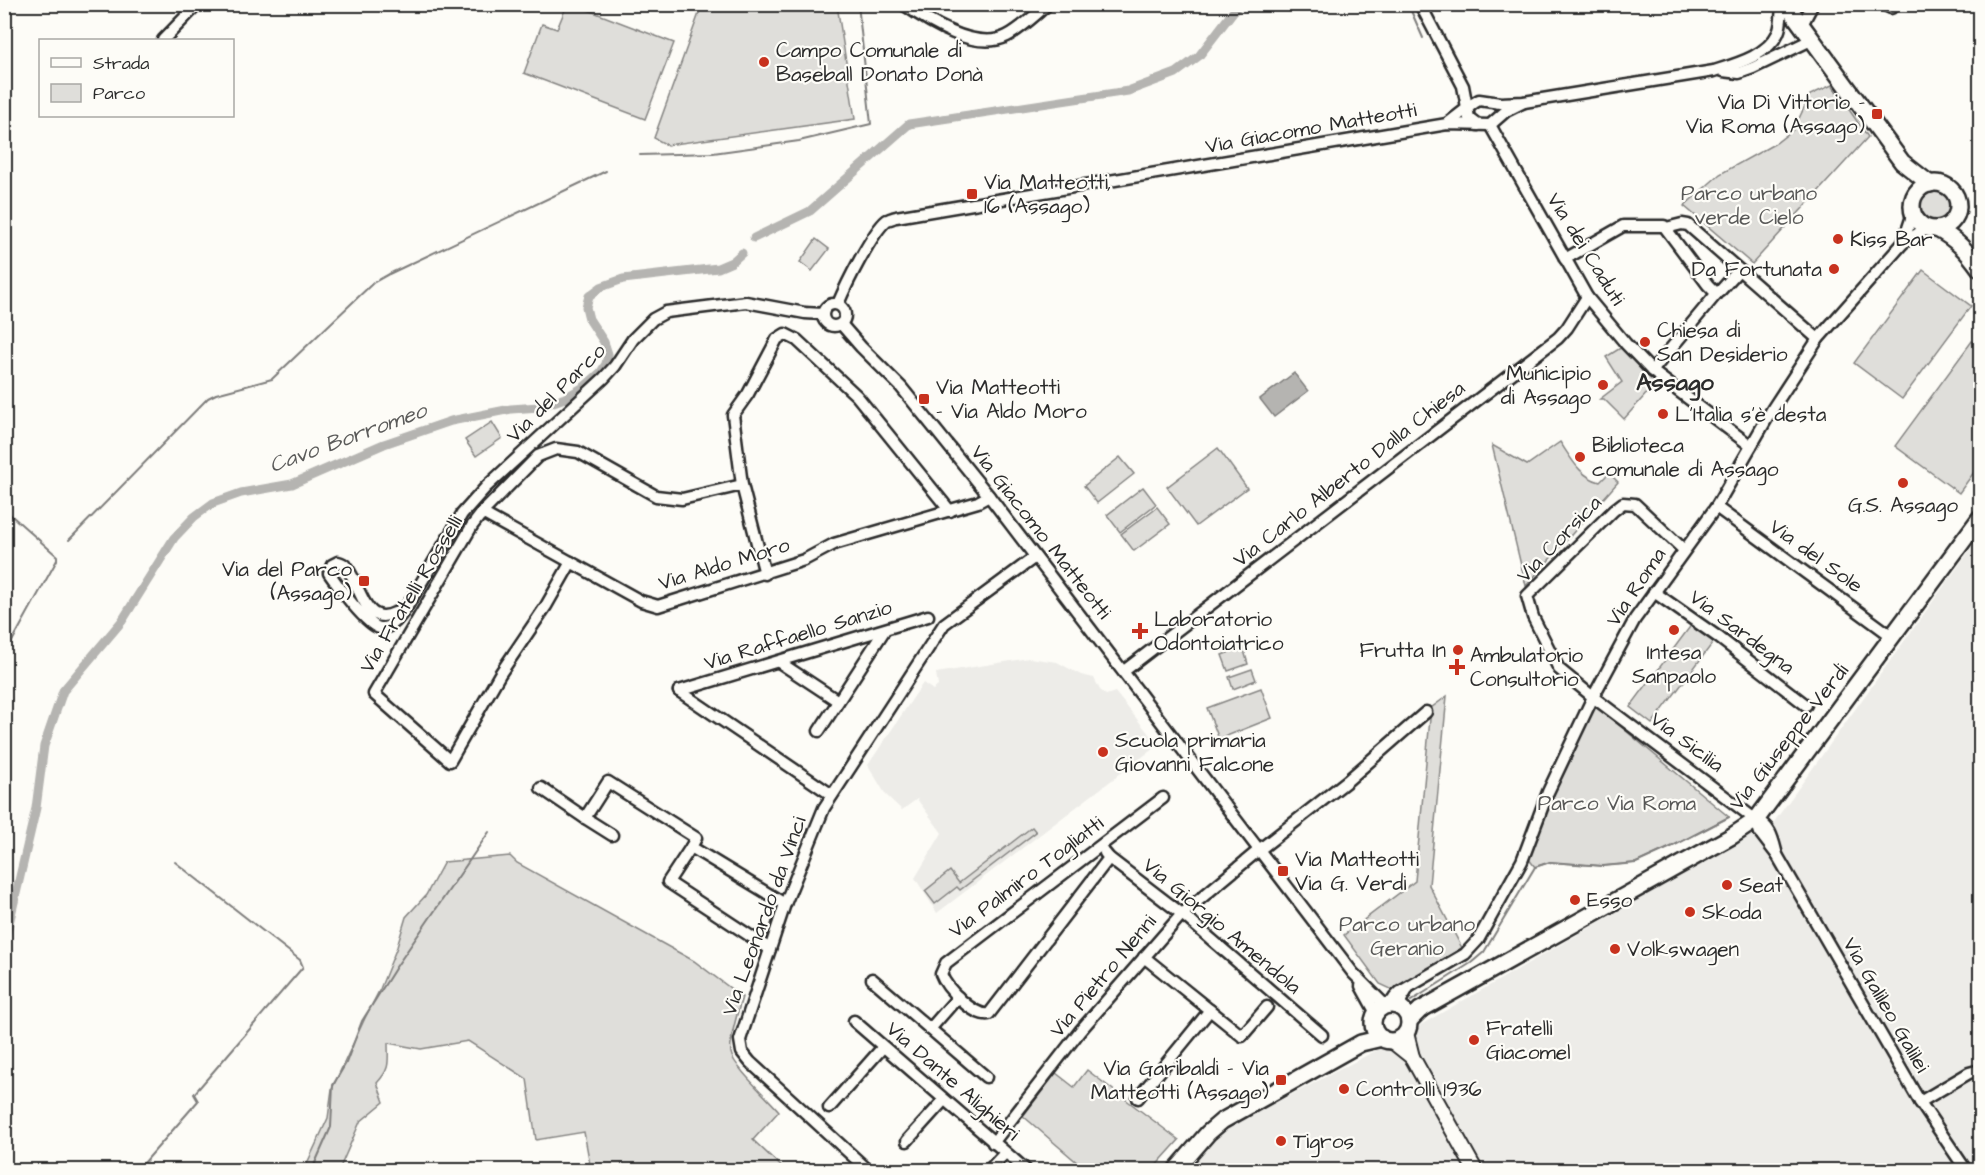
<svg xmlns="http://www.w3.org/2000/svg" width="1985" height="1175" viewBox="0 0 1985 1175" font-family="'Architects Daughter',sans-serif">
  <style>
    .built { fill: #edece8 }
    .green { fill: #dfdeda; stroke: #858482; stroke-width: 1.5 }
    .water { fill: #b5b4b1; stroke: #7e7d7b; stroke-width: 1.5 }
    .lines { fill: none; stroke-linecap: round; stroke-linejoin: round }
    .stream { stroke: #7e7d7b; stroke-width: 2 }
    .canal { stroke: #b5b4b1; stroke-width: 9 }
    .minor-casing { stroke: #2b2b2b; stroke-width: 15 }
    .tertiary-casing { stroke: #2b2b2b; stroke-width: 18 }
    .secondary-casing { stroke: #2b2b2b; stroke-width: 20 }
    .minor { stroke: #fdfcf7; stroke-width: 10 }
    .tertiary { stroke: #fdfcf7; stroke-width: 14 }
    .secondary { stroke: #fdfcf7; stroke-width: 15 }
    .poi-dot { fill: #c8321e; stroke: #fdfcf7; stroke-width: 2 }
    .labels { text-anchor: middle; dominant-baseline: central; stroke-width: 4.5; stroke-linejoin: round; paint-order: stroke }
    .poi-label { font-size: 21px; fill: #2b2b2b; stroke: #fdfcf7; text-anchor: start }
    .street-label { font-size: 21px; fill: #2b2b2b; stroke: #fdfcf7 }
    .park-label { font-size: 21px; fill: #585857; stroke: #fdfcf7 }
    .water-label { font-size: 22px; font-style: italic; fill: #5b5b5a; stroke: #fdfcf7 }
    .quarter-label { font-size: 24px; font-weight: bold; fill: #2b2b2b; stroke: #fdfcf7 }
  </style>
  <rect width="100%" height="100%" fill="#fdfcf7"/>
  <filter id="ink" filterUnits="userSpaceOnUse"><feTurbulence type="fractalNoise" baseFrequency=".0167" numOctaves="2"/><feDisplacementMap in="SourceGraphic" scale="12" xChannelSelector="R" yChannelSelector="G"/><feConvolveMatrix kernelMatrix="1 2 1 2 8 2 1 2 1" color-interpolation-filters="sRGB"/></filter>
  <g filter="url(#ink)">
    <g class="built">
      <path d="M1980,536V1170H1188L1220,1132L1377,1050L1774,822Z"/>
      <path d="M1029,658L1057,662L1081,675L1094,678L1100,690L1106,695L1115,692L1158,745L937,913L915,878L942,833L917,799L902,810L886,795L868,765L923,683L933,690L938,686L936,673Z"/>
    </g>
    <g class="green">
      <path d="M567,5H575L674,43L645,119L524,73L542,24L557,29Z"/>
      <path d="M702,5H837L855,119L667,145L654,138Z"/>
      <path d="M1832,85L1868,137L1752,264L1684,206L1720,174L1776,143L1794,129L1810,95Z"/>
      <path d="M1932,191C1967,189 1949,239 1925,221C1913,211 1920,196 1932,191Z"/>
      <path d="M816,239L829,249L812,271L800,262Z"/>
      <path d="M1923,270L1971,306L1902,399L1854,363Z"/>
      <path d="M1972,341L1980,347V464L1959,493L1895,446Z"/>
      <path d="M1622,347L1642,371L1656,383L1624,419L1604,399H1600L1622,382L1606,357Z"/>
      <path d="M492,422L502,438L476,456L465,440Z"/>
      <path d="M1560,442C1571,458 1580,477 1600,482L1609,473L1618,482L1526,586L1492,445L1527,465Z"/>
      <path d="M1218,448L1247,488L1196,526L1167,487Z"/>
      <path d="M1120,457L1134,474L1097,503L1084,486Z"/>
      <path d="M1143,487L1156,504L1120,532L1107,515Z"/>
      <path d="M1157,507L1170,524L1134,551L1121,534Z"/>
      <path d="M1692,624L1715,640L1652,724L1630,707Z"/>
      <path d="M1243,647L1248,664L1228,671L1222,655Z"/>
      <path d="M1252,669L1256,680L1233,689L1229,677Z"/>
      <path d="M1261,688L1272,718L1219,739L1207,708Z"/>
      <path d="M1447,696L1429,885L1462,948L1393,990L1380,984L1344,935L1415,881L1431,708Z"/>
      <path d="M1595,705L1729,817L1671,847L1636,863L1603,866L1550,862L1535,867L1528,858L1551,797Z"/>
      <path d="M1032,827L1036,832L960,890L957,887L935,904L925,891L950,871L959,883Z"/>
      <path d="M510,856L517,863L694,961L742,997C738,1012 729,1038 731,1053C733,1066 769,1099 779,1111L753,1140L785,1170H591L584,1132L536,1140L527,1079L468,1041L421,1049L388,1043C388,1062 391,1068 377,1083L384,1102L360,1122L339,1170H304L328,1118L332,1089L365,1018L380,989L397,947L406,917L426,895L444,862Z"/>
      <path d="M1087,1070L1179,1140L1152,1170H1086L1023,1116L1056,1073L1074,1087Z"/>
    </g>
    <path class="water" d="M1294,373L1308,391L1274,417L1260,399Z"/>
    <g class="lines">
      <g class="stream">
        <path d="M1408,4L1423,38"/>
        <path d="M640,155L713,153L799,141L871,124L858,4"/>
        <path d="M4,509L57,556V560L4,656"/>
        <path d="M69,540L208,398L216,394L272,379L373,283L389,274L606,171"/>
        <path d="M1411,1001L1471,963L1484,952L1535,867L1550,862L1603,866L1636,863L1671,847L1729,817"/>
        <path d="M138,1170L198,1101L194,1094L303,967L300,960L175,862"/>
        <path d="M312,1170L331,1127L333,1085L346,1063L362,1021L396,967L489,832"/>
      </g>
      <g class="canal">
        <path d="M754,238L810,211L909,124L1128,91L1176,73L1199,56L1239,4"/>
        <path d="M4,945L36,808L44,746L63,691L122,621L174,538L194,517L213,503L241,493L292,484L384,444L451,421L511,409L539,407L565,398L584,387L601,372L606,364L608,354L604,342L589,319L586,307L589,296L601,287L623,279L718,268L732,262L742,253"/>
      </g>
      <defs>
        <g id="minor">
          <path d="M903,4C929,22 976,52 1007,36C1022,28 1035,15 1048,4"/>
          <path d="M1420,4L1463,86L1469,118L1478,125"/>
          <path d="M1883,4L1891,8"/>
          <path d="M1803,28L1804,21L1813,4"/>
          <path d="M163,40L198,4"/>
          <path d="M1723,71L1739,73L1753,68L1811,40"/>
          <path d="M1447,124L1474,103L1479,100L1500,103L1524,102L1714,71C1736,64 1767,56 1778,33C1782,25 1781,13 1782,4"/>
          <path d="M1490,125L1587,297L1626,344L1652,371L1751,446"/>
          <path d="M1666,228L1682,224L1688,225L1818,339"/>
          <path d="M1903,243L1911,219L1912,205"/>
          <path d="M1565,259L1623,226H1664L1708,285L1715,292L1720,291L1739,270"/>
          <circle cx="834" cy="315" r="11"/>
          <path d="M838,304C846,285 872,232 887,220C888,220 895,217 896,217L1447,124L1490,125L1506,111L1524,102"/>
          <path d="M841,324L861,347L901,387L989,496L1353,973L1386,1006"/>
          <path d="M1652,371L1718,292"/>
          <path d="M1716,507L1893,637"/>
          <path d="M482,513L641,601L658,606L804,560L834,544L978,502L989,496"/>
          <path d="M1684,550L1635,504L1623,503L1614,510L1527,596L1533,617L1559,669L1593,697L1756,820C1771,826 1773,840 1777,855"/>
          <path d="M571,562L546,606L500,674L450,761L374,694L472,526L482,513L538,456L556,449L578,452L656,496L682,499L742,485"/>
          <path d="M765,574L742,485L733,415L748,394L777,339L785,334L797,340L857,396L950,511"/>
          <path d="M1654,592L1718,637L1806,705"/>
          <path d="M408,605C374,630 367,609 353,578C349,571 347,564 338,562L332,565L329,573C337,585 367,626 380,628C393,629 402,614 408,605L462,514L486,487L604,378L615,366L633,339L653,319L666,312L746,302L805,313L822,314"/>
          <path d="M779,662L838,701"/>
          <path d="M1124,671L1558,338L1567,328L1587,297"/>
          <path d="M679,691L928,616"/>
          <path d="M679,691L832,795"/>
          <path d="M819,731L884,631"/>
          <path d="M541,788L585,818"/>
          <path d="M1756,820L1760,833L1777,855L1920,1102L1966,1170"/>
          <path d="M612,835L585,818L608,782L696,838L691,847L785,904"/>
          <path d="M691,847L668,882L770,949"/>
          <path d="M1105,853L1109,858L1182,914L1322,1035"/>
          <path d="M1109,858L989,1014C974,1017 946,988 941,974L946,963L1163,798"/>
          <path d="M1144,957L1242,1036L1267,1007"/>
          <path d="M872,979L986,1077"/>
          <path d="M1361,986L1376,1013"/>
          <path d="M1390,1005L1395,997L1400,992L1465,954L1478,940L1522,861L1548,792L1593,697L1635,619L1716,507L1773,408L1818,339L1903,243L1922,231L1937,229"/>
          <path d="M1401,1007V1000L1407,990"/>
          <path d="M854,1021L1026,1170"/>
          <path d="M930,1029L958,997"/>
          <path d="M1138,1098L1210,1010"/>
          <path d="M1920,1102L1969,1073L1980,1070"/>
          <path d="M829,1108L883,1047"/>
          <path d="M907,1141L944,1100"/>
          <path d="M993,1143L1080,1031L1182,914L1259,850L1347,781L1426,712"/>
          <path d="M868,1170L750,1062L742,1052L740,1040L785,904L824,808L944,624L1035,557"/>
          <path d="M989,1170L1005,1153"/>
        </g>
        <g id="tertiary">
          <path d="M1406,1033L1412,1057L1475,1170"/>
          <path d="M1392,1041L1412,1057"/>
        </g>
        <g id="secondary">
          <path d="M1786,4L1902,162L1930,184"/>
          <circle cx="1935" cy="206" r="23"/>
          <path d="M1937,229C1956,239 1968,252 1980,269"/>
          <circle cx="1391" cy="1023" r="18"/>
          <path d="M1409,1021L1420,1010L1732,836L1756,820L1980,518"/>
          <path d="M1176,1170L1208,1133L1222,1121L1361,1043L1382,1038"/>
        </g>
      </defs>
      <use href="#minor" class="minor-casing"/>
      <use href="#tertiary" class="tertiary-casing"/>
      <use href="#secondary" class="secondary-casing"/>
      <use href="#minor" class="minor"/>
      <use href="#tertiary" class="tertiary"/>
      <use href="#secondary" class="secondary"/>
    </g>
  </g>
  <g class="poi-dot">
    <circle cx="764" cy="62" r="6"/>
    <rect x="1871" y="108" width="12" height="12" rx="3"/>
    <rect x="966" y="188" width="12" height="12" rx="3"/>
    <circle cx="1838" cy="239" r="6"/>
    <circle cx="1834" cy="269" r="6"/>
    <circle cx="1645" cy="342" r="6"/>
    <circle cx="1603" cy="385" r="6"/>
    <rect x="918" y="393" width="12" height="12" rx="3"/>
    <circle cx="1663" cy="414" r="6"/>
    <circle cx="1580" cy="457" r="6"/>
    <circle cx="1903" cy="483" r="6"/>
    <rect x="358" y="575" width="12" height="12" rx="3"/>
    <circle cx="1674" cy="630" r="6"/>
    <path d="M1137 622h6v6h6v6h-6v6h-6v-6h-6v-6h6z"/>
    <circle cx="1458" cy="650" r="6"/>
    <path d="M1454 658h6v6h6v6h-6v6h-6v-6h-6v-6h6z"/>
    <circle cx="1103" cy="752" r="6"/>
    <rect x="1277" y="865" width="12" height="12" rx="3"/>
    <circle cx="1727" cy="885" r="6"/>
    <circle cx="1575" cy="900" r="6"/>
    <circle cx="1690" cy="912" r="6"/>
    <circle cx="1615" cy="949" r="6"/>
    <circle cx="1474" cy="1040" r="6"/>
    <rect x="1275" y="1074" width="12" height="12" rx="3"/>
    <circle cx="1344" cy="1089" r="6"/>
    <circle cx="1281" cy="1141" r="6"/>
  </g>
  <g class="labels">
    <g class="poi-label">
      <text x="776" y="50">Campo Comunale di<tspan x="776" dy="24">Baseball Donato Donà</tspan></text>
      <text x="1865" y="102" text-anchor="end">Via Di Vittorio -<tspan x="1865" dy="24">Via Roma (Assago)</tspan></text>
      <text x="984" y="182">Via Matteotti,<tspan x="984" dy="24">16 (Assago)</tspan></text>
      <text x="1850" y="239">Kiss Bar</text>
      <text x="1822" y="269" text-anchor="end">Da Fortunata</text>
      <text x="1657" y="330">Chiesa di<tspan x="1657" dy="24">San Desiderio</tspan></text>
      <text x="1591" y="373" text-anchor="end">Municipio<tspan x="1591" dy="24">di Assago</tspan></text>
      <text x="936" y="387">Via Matteotti<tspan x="936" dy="24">- Via Aldo Moro</tspan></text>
      <text x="1675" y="414">L'Italia s'è desta</text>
      <text x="1592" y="445">Biblioteca<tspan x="1592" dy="24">comunale di Assago</tspan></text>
      <text x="1903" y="505" text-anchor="middle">G.S. Assago</text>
      <text x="352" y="569" text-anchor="end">Via del Parco<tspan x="352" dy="24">(Assago)</tspan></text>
      <text x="1154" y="619">Laboratorio<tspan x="1154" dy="24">Odontoiatrico</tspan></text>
      <text x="1446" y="650" text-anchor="end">Frutta In</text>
      <text x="1674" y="652" text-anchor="middle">Intesa<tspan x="1674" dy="24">Sanpaolo</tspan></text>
      <text x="1470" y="655">Ambulatorio<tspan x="1470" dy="24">Consultorio</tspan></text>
      <text x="1115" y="740">Scuola primaria<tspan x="1115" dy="24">Giovanni Falcone</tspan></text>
      <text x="1295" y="859">Via Matteotti<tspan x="1295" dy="24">Via G. Verdi</tspan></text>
      <text x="1739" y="885">Seat</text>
      <text x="1587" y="900">Esso</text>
      <text x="1702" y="912">Skoda</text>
      <text x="1627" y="949">Volkswagen</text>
      <text x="1486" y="1028">Fratelli<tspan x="1486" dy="24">Giacomel</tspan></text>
      <text x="1269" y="1068" text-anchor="end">Via Garibaldi - Via<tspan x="1269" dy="24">Matteotti (Assago)</tspan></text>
      <text x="1356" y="1089">Controlli 1936</text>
      <text x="1293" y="1141">Tigros</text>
    </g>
    <g class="street-label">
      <text transform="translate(1311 128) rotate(-10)">Via Giacomo Matteotti</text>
      <text transform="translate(1586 249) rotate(58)">Via dei Caduti</text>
      <text transform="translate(556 393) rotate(-45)">Via del Parco</text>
      <text transform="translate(1349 474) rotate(-38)">Via Carlo Alberto Dalla Chiesa</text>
      <text transform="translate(1041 532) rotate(52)">Via Giacomo Matteotti</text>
      <text transform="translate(1559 539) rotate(-46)">Via Corsica</text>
      <text transform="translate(1816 556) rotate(36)">Via del Sole</text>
      <text transform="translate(724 564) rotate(-17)">Via Aldo Moro</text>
      <text transform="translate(1636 587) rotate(-56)">Via Roma</text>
      <text transform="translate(411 594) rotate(-59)">Via Fratelli Rosselli</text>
      <text transform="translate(1742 632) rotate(37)">Via Sardegna</text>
      <text transform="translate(798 635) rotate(-17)">Via Raffaello Sanzio</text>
      <text transform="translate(1789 737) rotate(-52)">Via Giuseppe Verdi</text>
      <text transform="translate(1687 742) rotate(37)">Via Sicilia</text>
      <text transform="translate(1026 877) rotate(-37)">Via Palmiro Togliatti</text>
      <text transform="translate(764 916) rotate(-70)">Via Leonardo da Vinci</text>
      <text transform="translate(1222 926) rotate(40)">Via Giorgio Amendola</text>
      <text transform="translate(1103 976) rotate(-50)">Via Pietro Nenni</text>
      <text transform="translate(1886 1005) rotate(60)">Via Galileo Galilei</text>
      <text transform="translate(953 1081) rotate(41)">Via Dante Alighieri</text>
    </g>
    <g class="park-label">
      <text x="1749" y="193">Parco urbano<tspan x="1749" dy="24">verde Cielo</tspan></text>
      <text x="1617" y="803">Parco Via Roma</text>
      <text x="1407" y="924">Parco urbano<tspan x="1407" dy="24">Geranio</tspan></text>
    </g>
    <g class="water-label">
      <text transform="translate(348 438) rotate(-20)">Cavo Borromeo</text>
    </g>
    <g class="quarter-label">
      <text x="1675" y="383">Assago</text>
    </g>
  </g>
  <rect width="1985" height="1175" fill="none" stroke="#fdfcf7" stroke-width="24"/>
  <rect x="12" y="12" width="1961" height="1151" fill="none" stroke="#2b2b2b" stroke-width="2" filter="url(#ink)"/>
  <rect x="39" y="39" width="195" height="78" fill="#fdfcf7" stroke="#a9a8a5" stroke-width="1.5"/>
  <rect x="51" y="58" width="30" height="9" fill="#fdfcf7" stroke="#a9a8a5" stroke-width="1.5"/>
  <text x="93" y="69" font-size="18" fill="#2b2b2b">Strada</text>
  <rect x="51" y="84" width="30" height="18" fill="#dfdeda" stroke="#a9a8a5" stroke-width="1.5"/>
  <text x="93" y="99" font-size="18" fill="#2b2b2b">Parco</text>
</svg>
